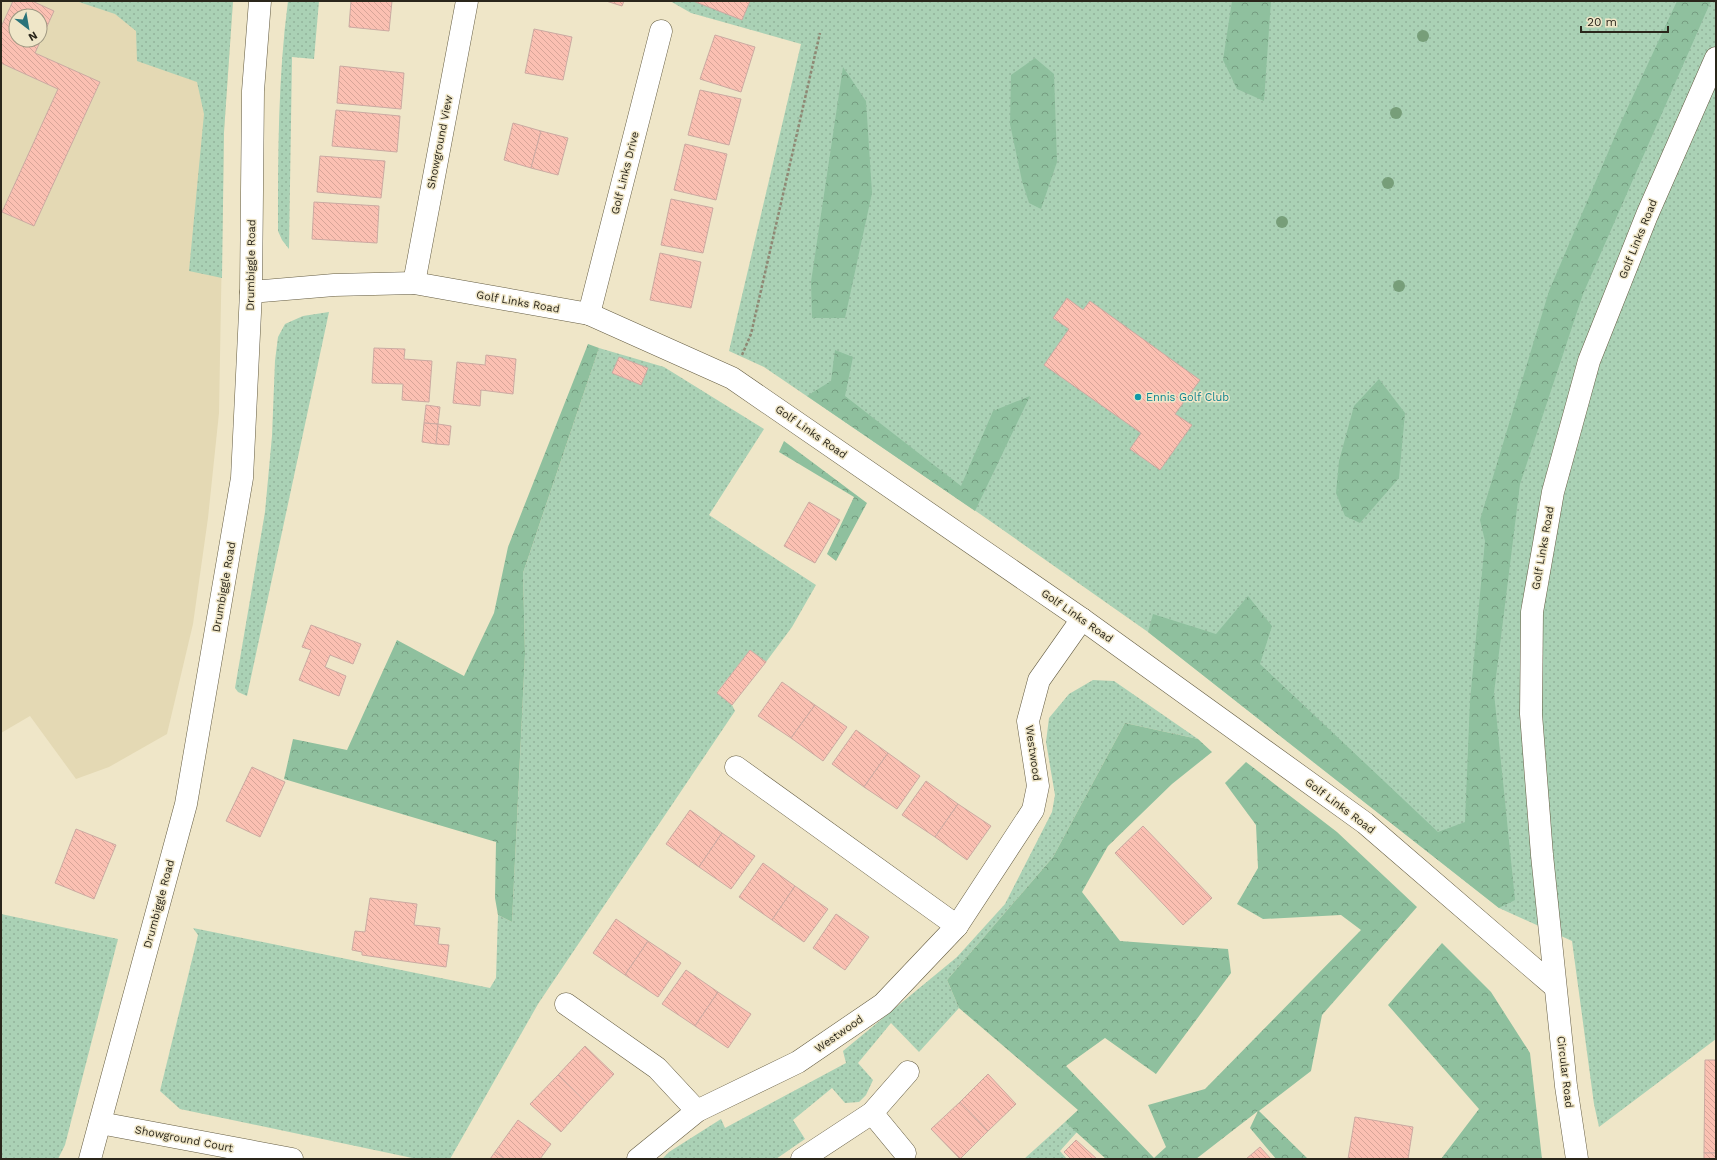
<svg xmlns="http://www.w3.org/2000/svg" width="1717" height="1160" viewBox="0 0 1717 1160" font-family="'Work Sans',sans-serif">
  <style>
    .built { fill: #e4d9b4; fill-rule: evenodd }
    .grass { fill: url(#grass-dots) }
    .forest { fill: url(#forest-crowns) }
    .building { fill: url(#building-back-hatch); stroke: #cbaaa2; fill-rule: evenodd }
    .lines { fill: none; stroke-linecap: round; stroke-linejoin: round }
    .minor-casing { stroke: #645c42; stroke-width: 23 }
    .tertiary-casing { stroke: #645c42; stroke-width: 23 }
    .secondary-casing { stroke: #645c42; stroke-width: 23 }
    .path { stroke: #8f8874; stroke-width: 2.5; stroke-dasharray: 3 2; stroke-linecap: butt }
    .minor { stroke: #fff; stroke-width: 22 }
    .tertiary { stroke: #fff; stroke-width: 22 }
    .secondary { stroke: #fff; stroke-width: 22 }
    .tree { fill: #779e79 }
    .culture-dot { fill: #0f9aa8; stroke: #efe6c8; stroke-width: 1.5 }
    .labels { text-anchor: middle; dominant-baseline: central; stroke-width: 3; stroke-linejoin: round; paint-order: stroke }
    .street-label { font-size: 11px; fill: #2a261b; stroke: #efe6c8 }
    .culture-label { font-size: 11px; fill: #0d838f; stroke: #efe6c8; text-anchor: start }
  </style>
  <defs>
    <pattern id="grass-dots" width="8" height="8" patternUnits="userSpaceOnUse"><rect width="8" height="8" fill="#aad1b5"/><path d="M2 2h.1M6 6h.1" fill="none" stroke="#92b39b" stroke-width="1.8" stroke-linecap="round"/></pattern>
    <pattern id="forest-crowns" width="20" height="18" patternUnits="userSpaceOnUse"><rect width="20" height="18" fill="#8fc09e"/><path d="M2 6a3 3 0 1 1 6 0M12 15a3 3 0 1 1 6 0" fill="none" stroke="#759c80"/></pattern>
    <pattern id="building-back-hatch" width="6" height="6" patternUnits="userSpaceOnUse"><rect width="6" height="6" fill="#fbc0b2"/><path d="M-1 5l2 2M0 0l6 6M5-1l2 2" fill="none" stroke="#d7a598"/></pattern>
  </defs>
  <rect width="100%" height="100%" fill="#efe6c8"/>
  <path class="built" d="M1,1H233L224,132L219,413L208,518L193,624L167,734L109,767L76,779L30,716L1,733ZM16,16H40V40H16Z"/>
  <g class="grass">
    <path d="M76,1H233L224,132L222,278L189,271L204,114L197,82L137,61L136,31L115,14Z"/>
    <path d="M288,1H319L314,59L292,57L289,249L282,240L278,231C278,154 278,77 288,1Z"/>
    <path d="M670,1H1716V1039L1599,1127L1594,1104L1572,941L1499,908L1148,632L983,516L764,367L729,351L801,44L691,13Z"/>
    <path d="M329,312L247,696L238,692L235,688L265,512L272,436L275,361L278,337L285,324L303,316Z"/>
    <path d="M599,348L664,367L764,429L709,515L816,585L792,627L766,662L750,650L717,692L732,705L735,711L538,1004L450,1159H417L180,1109L160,1091L198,935L193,928L490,988L496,978L498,915L512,922L525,654L523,573Z"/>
    <path d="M1093,680L1114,681L1198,739L1125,723L1053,857L947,980L959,1008L919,1052L891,1023L858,1063L873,1080L866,1095L859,1102L845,1103L832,1088L793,1120L805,1139L776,1159H662L669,1152L721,1119L725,1128L846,1063L843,1051L957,957L1005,904L1052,812L1055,795L1046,742L1049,718L1069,694Z"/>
    <path d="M1,914L118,939L65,1145L58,1159H3L1,1157Z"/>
    <path d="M1065,1122L1077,1132L1060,1151L1067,1159H1024Z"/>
  </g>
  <g class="forest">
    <path d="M1232,1H1271L1264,101L1237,89L1223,60Z"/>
    <path d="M1677,1H1711L1583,294L1520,484L1494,693L1515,900L1499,908L1148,632L1153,614L1216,634L1248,596L1272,626L1260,664L1438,832L1465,822L1470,701L1485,541L1480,520L1549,291L1621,122Z"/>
    <path d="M1035,58L1054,74L1057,162L1041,209L1029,203L1022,181L1010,124L1011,75Z"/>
    <path d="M843,67L866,101L872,193L845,318H812L811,282Z"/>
    <path d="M588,344L599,348L523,573L525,654L512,922L498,915L495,898L496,842L284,779L293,739L347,750L397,640L464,676L494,613L508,547Z"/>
    <path d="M835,350L853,357L845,396L961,486L993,411L1030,396L975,511L807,396L831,381Z"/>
    <path d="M1379,379L1405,413L1399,478L1360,523L1345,516L1336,493L1339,461L1354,406Z"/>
    <path d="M784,441L867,503L836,561L827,554L854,497L779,452Z"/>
    <path d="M1125,723L1198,739L1212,752L1172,784L1108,846L1082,892L1120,941L1228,949L1231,973L1156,1074L1105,1038L1066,1066L1154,1158L1166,1147L1148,1105L1205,1089L1361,930L1341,915L1263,919L1237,904L1258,868L1256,825L1225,783L1246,762L1337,832L1417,907L1322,1015L1311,1071L1259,1111L1308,1159H1276L1250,1128L1258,1111L1196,1159H1106L1065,1122L1078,1110L959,1008L947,980L1053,857Z"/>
    <path d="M1442,943L1491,992L1530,1053L1542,1159H1441L1479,1109L1388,1005Z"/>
  </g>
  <g class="building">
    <path d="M13,1H32L54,11L35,53L100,82L34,226L2,212L58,89L1,63V27ZM16,16H40V40H16Z"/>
    <path d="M351,1H392L389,31L349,27Z"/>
    <path d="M606,1H624L622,6Z"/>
    <path d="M693,1H750L742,20Z"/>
    <path d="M534,29L572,37L563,80L525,73Z"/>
    <path d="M715,35L755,47L741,92L700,79Z"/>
    <path d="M340,66L404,73L401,109L337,103Z"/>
    <path d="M700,90L741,99L729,145L688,135Z"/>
    <path d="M336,110L400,116L397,152L332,146Z"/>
    <path d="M513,123L541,131L531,168L504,160Z"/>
    <path d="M541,131L568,138L558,175L531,168Z"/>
    <path d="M685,144L727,154L716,200L674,190Z"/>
    <path d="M320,156L385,161L381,198L317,192Z"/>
    <path d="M671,199L713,208L703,253L661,245Z"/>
    <path d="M314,202L379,206L377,243L312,239Z"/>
    <path d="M660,253L701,262L691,308L650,300Z"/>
    <path d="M1067,298L1083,310L1090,301L1200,380L1175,414L1192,425L1160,470L1130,449L1141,433L1044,365L1069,329L1053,318Z"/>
    <path d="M374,348L405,349L404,359L432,361L429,402L402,400L403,384L372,383Z"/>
    <path d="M486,355L516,359L513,394L481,390L480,406L453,403L457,362L485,365Z"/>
    <path d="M619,357L648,368L641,385L612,373Z"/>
    <path d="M426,405L440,407L438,424L424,423Z"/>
    <path d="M424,423L438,424L436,444L422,442Z"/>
    <path d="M438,424L451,426L449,445L436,444Z"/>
    <path d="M809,502L840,520L815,563L784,546Z"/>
    <path d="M311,625L361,644L353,664L330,655L325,667L346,676L339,696L299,680L311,650L302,647Z"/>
    <path d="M750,650L766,662L732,705L717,693Z"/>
    <path d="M782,682L815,705L791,738L758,716Z"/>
    <path d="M815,705L847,727L823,761L791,738Z"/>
    <path d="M856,730L888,753L864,787L832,764Z"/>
    <path d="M888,753L920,776L897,809L864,787Z"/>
    <path d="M252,767L285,782L260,837L226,821Z"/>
    <path d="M926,781L958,804L935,837L902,815Z"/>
    <path d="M958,804L991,826L967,860L935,837Z"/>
    <path d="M690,810L722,833L699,867L666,844Z"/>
    <path d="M1143,826L1212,898L1183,925L1115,853Z"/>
    <path d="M76,829L116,845L94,899L55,883Z"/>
    <path d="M722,833L755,856L731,889L699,867Z"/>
    <path d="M763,863L795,886L772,920L739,897Z"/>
    <path d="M795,886L828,909L804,942L772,920Z"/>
    <path d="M370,898L417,904L414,925L440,928L438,944L449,945L446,967L362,955V952L352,950L355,931L365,932Z"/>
    <path d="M836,914L869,937L845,970L813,948Z"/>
    <path d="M616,919L648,941L625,975L593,953Z"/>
    <path d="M648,941L681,963L658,997L625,975Z"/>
    <path d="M686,970L718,992L695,1026L662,1004Z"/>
    <path d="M718,992L751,1014L728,1048L695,1026Z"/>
    <path d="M585,1046L614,1074L587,1103L558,1075Z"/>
    <path d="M1705,1060H1716V1153H1704Z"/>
    <path d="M988,1074L1016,1104L988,1131L960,1102Z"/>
    <path d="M558,1075L587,1103L561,1132L530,1104Z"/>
    <path d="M960,1102L988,1131L960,1159L931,1129Z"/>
    <path d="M1355,1117L1413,1127L1408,1159H1348Z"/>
    <path d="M518,1120L551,1144L540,1159H505L495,1152Z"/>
    <path d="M1076,1140L1097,1159H1071L1064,1152Z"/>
    <path d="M1260,1147L1271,1159H1246Z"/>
    <path d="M495,1152L505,1159H490Z"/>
    <rect x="1704" y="1153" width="12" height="6"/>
  </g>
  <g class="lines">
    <defs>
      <g id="minor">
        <path d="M414,283L467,1"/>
        <path d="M589,314L661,31"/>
        <path d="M736,767L957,926"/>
        <path d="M566,1004L657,1068L697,1111"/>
        <path d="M872,1113L905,1153"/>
        <path d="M100,1123L292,1159"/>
        <path d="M638,1159L697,1111L798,1062L883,1004L957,926L1033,810L1038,786L1028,721L1039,680L1082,619"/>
        <path d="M802,1159L872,1113L908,1072"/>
      </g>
      <g id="tertiary">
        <path d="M251,292L334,285L414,283L589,314L732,378L1082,619L1365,823L1554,986"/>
        <path d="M90,1159L186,804L242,478L251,292L253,91L260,1"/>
      </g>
      <path id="secondary" d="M1577,1159L1566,1086L1542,855L1531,714L1532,612L1553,492L1589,361L1647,215L1716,58"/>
    </defs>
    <use href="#minor" class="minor-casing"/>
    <use href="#tertiary" class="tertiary-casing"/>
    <use href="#secondary" class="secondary-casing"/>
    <path class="path" d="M742,355L751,334L820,33"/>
    <use href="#minor" class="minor"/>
    <use href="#tertiary" class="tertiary"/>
    <use href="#secondary" class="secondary"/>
  </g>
  <g class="tree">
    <circle cx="1423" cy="36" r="6"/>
    <circle cx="1396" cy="113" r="6"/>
    <circle cx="1388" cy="183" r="6"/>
    <circle cx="1282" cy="222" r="6"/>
    <circle cx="1399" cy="286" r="6"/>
  </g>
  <circle class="culture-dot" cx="1138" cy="397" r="4"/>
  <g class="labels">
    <g class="street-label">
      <text transform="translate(440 142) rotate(-79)">Showground View</text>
      <text transform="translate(625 173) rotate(-76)">Golf Links Drive</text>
      <text transform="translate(1638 239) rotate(-68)">Golf Links Road</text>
      <text transform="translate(251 265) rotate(-89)">Drumbiggle Road</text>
      <text transform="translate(518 302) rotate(10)">Golf Links Road</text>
      <text transform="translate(811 432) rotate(35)">Golf Links Road</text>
      <text transform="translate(1543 548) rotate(-80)">Golf Links Road</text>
      <text transform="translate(224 587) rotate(-80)">Drumbiggle Road</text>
      <text transform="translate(1077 616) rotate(35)">Golf Links Road</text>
      <text transform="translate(1033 753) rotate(82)">Westwood</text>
      <text transform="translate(1340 806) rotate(37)">Golf Links Road</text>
      <text transform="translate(159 904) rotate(-75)">Drumbiggle Road</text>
      <text transform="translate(839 1034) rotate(-35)">Westwood</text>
      <text transform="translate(1565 1072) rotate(83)">Circular Road</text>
      <text transform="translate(184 1139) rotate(11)">Showground Court</text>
    </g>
    <g class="culture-label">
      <text x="1146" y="397">Ennis Golf Club</text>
    </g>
  </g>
  <rect width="1717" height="1160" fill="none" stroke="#2a261b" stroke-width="4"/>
  <g transform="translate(28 28) rotate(149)"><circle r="19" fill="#efe6c8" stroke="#a09983"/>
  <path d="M0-3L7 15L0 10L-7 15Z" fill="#297379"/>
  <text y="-6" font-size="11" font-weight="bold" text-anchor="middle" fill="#2a261b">N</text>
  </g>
  <path d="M1581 26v6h87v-6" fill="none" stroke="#2a261b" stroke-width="2"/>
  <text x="1587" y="26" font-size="12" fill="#2a261b" stroke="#efe6c8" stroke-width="3" paint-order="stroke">20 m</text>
</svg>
